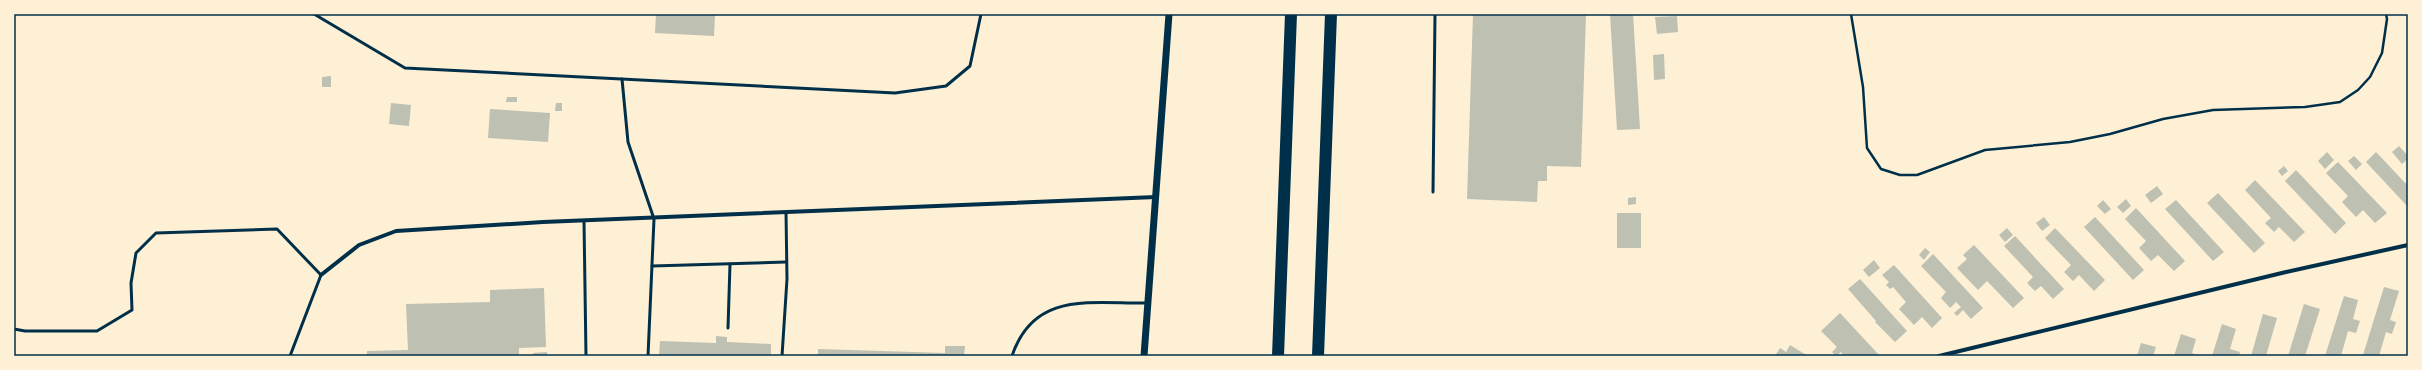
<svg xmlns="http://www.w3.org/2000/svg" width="2422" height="370" viewBox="0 0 2422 370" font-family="Raleway,sans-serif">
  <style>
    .building { fill: #bec0b2 }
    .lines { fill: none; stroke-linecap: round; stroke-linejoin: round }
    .path { stroke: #003049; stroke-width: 2.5 }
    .service { stroke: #003049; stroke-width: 3 }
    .minor { stroke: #003049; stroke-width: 4 }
    .tertiary { stroke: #003049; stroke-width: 7 }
    .motorway { stroke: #003049; stroke-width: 12 }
    .neatline { fill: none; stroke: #003049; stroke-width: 1.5 }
  </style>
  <rect width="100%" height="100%" fill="#fdf0d5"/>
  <g class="building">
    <path d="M656,14H715L714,36L655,33Z"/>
    <path d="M1473,14H1586L1581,167L1547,166V181H1538L1537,202L1467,199Z"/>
    <path d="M1610,14H1633L1640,129L1617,130Z"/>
    <path d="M1677,16L1678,32L1657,34L1655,17Z"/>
    <path d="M1664,54L1665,79L1654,80L1653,55Z"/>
    <path d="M331,76V87H322V77Z"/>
    <path d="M507,97H517V102H506Z"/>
    <path d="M391,103L411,105L409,126L389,124Z"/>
    <path d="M556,103H562V111H555Z"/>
    <path d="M490,109L550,113L548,142L488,138Z"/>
    <path d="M2399,146L2408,156V159L2402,164L2392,152Z"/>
    <path d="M2327,152L2334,160L2325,169L2318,161Z"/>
    <path d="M2376,152L2408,186V207L2366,162Z"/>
    <path d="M2354,156L2362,164L2356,170L2348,161Z"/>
    <path d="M2338,162L2387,213L2375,223L2363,210L2356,217L2342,202L2348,196L2326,173Z"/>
    <path d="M2284,166L2288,171L2282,176L2278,171Z"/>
    <path d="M2296,170L2346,223L2335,234L2285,181Z"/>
    <path d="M2255,180L2305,232L2294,242L2279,227L2274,232L2265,223L2271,218L2245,190Z"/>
    <path d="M2157,186L2163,194L2151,203L2145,195Z"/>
    <path d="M2218,193L2265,243L2254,253L2207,203Z"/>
    <path d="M1636,197V204L1628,205V198Z"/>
    <path d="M2126,199L2131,206L2123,213L2117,207Z"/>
    <path d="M2103,200L2111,209L2105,214L2097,206Z"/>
    <path d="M2176,200L2224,252L2213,261L2165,209Z"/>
    <path d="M2136,208L2185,261L2174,271L2158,255L2151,261L2139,248L2146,241L2125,219Z"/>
    <rect x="1617" y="213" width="24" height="35"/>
    <path d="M2044,217L2050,225L2042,231L2036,223Z"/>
    <path d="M2095,217L2144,270L2133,280L2084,227Z"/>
    <path d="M2007,228L2013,235L2005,242L1999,235Z"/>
    <path d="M2055,228L2105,280L2094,291L2079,275L2073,281L2064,272L2071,265L2045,238Z"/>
    <path d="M2015,236L2064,289L2053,299L2041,286L2035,291L2027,283L2033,277L2004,246Z"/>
    <path d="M1974,245L2024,298L2013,308L1987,281L1978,290L1957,268L1967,259L1963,255Z"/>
    <path d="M1925,248L1930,252L1924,260L1919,255Z"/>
    <path d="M1933,254L1983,308L1971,319L1963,310L1957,316L1954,313L1961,307L1956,302L1950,308L1941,298L1946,292L1921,266Z"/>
    <path d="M1874,260L1880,268L1869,277L1863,270Z"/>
    <path d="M1894,265L1942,318L1932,328L1922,317L1914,325L1899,309L1906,302L1893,287L1890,289L1886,285L1889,282L1882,275Z"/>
    <path d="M1860,279L1907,331L1895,342L1875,322L1876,321L1848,289Z"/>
    <path d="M2384,287L2399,291L2390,320L2396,322L2392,334L2386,332L2379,356H2365L2363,355Z"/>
    <path d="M544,288L546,347L519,348V356H367V351L408,350L406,304L490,302V290Z"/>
    <path d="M2344,296L2358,300L2353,319L2360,321L2356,333L2348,331L2341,356H2325Z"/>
    <path d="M2304,304L2320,309L2305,356H2288Z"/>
    <path d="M1840,313L1879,355L1878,356H1844L1841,352L1836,356L1832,352L1837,347L1821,331Z"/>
    <path d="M2263,314L2277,318L2266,356H2251Z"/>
    <path d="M2222,324L2236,329L2230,349L2240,352L2239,356H2212Z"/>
    <path d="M2181,334L2196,339L2192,353L2199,356H2174Z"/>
    <path d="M716,336L727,337V342L771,344V356H659L660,341L716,343Z"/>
    <path d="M2141,343L2156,347L2153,356H2137Z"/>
    <path d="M1790,345L1808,356H1775L1780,348L1786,352Z"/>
    <path d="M945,346H965L964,356H818V349L945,353Z"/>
    <path d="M547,352V356H534L533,353Z"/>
  </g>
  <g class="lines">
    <path class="path" d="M1851,14L1863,87L1867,148L1881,169L1900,175H1917L1985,150L2070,142L2110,134L2163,119L2213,110L2305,107L2340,102L2358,90L2370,77L2382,53L2387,19L2386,14"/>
    <g class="service">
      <path d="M314,14L405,68L895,93L946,86L970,66L981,14"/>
      <path d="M622,79L628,142L654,219L648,356"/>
      <path d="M1433,192L1435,14"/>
      <path d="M584,221L586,356"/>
      <path d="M652,266L786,262"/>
      <path d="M728,328L730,264"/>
      <path d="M14,329L25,331H97L132,310L131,283L136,253L156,233L277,229L321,275L290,356"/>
      <path d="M782,356L787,279L786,212"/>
      <path d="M1012,356C1034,290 1092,304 1148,303"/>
    </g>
    <g class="minor">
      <path d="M321,275L359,245L396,231L543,222L1156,197"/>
      <path d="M1939,356L2286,272L2408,245"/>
    </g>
    <path class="tertiary" d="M1144,356L1169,14"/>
    <g class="motorway">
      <path d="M1278,356L1291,14"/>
      <path d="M1318,356L1331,14"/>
    </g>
  </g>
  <rect width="2422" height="370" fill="none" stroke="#fdf0d5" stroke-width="30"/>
  <rect x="15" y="15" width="2392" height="340" class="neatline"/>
</svg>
